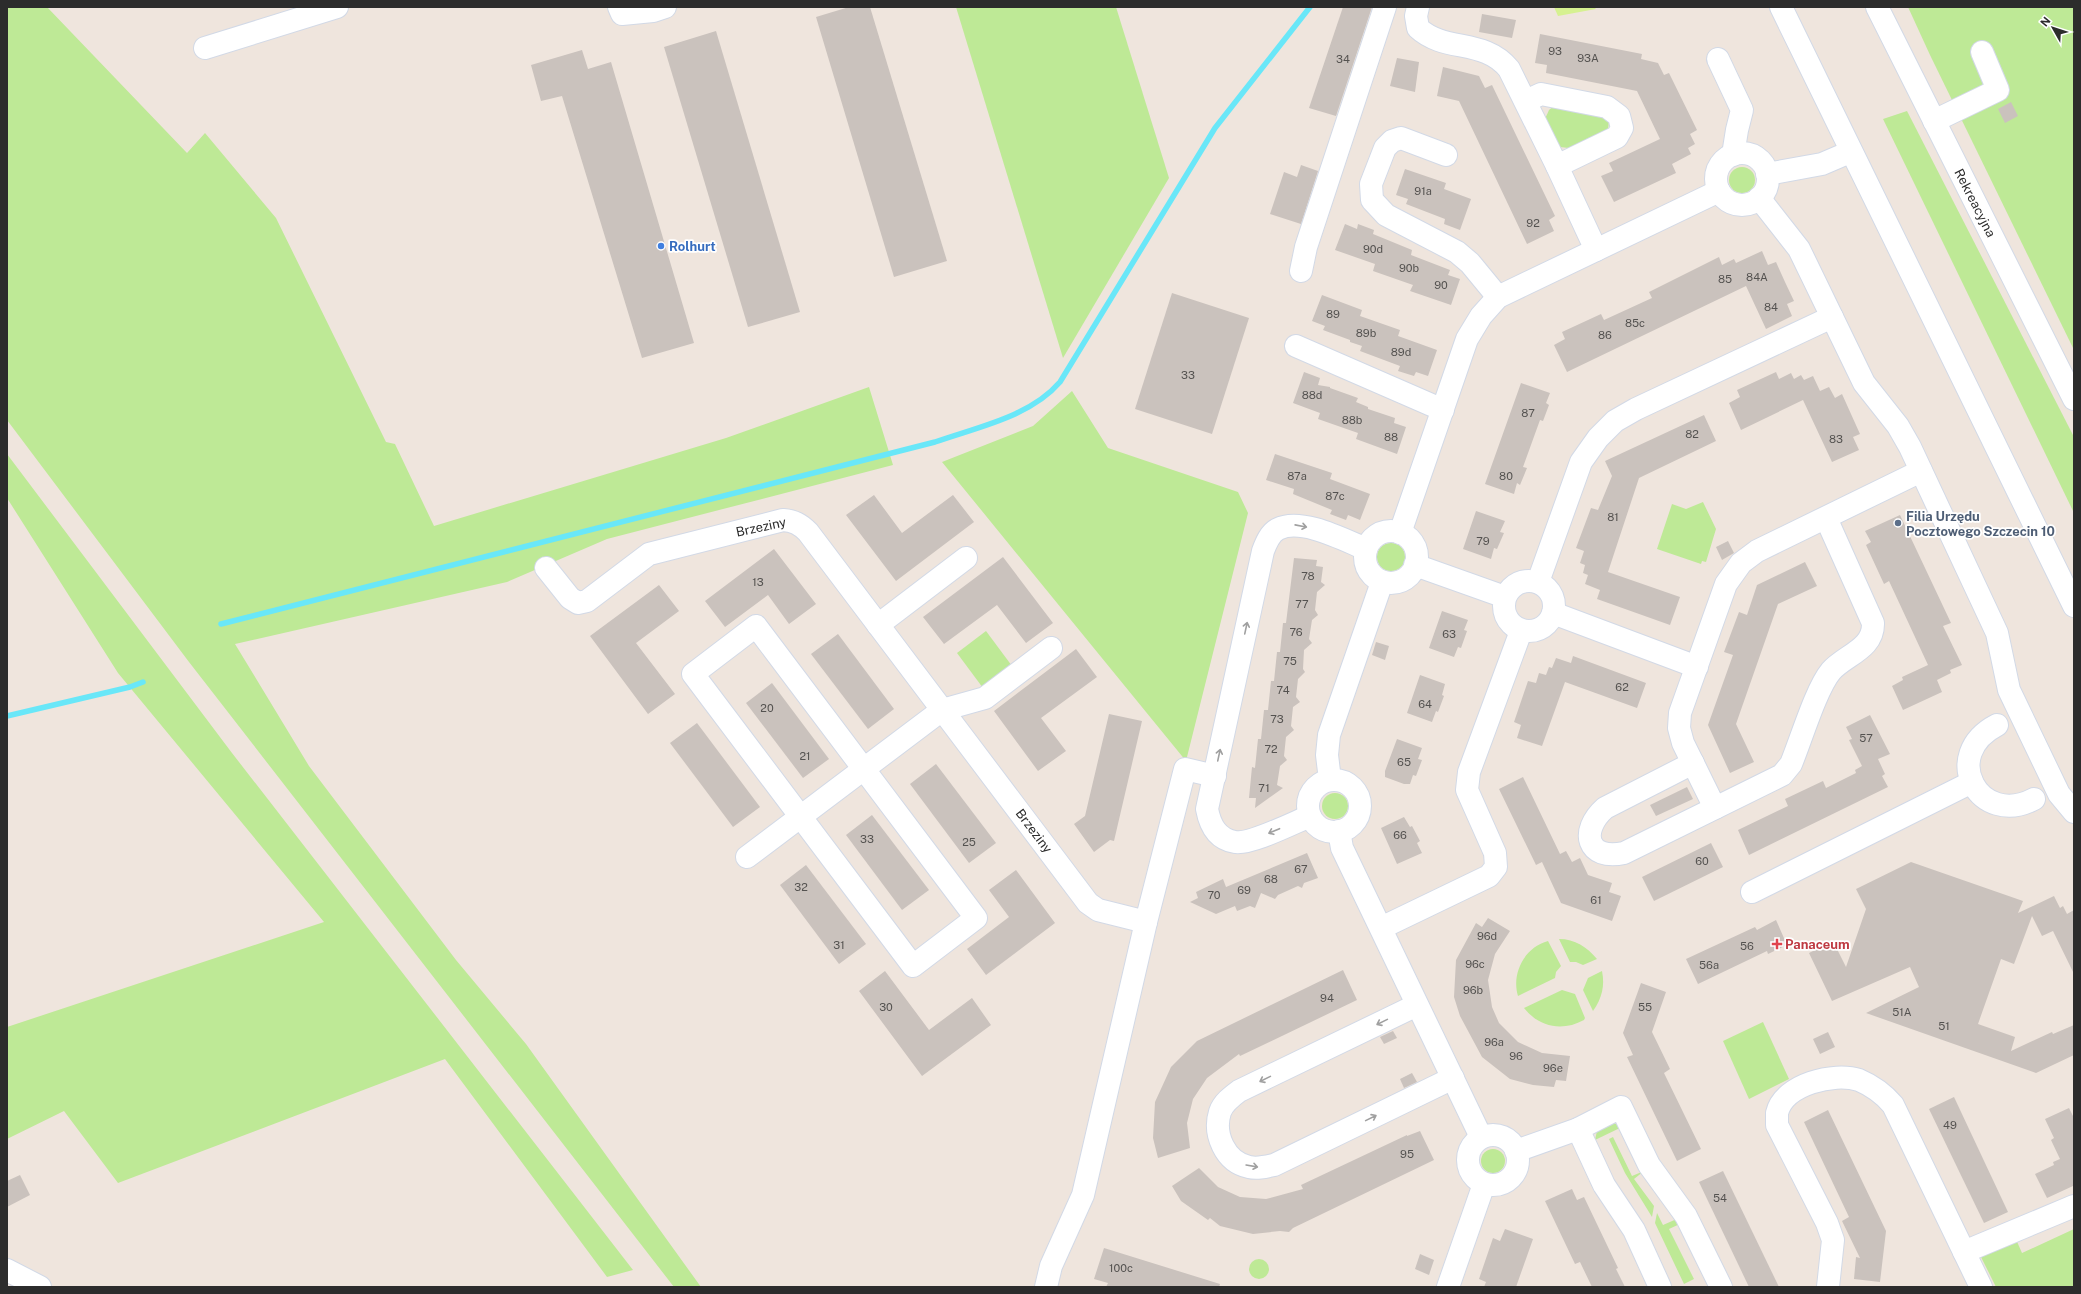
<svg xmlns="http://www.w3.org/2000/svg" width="2081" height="1294" viewBox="0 0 2081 1294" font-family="'Public Sans',sans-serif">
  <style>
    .green { fill: #bee996 }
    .pitch { fill: #d6f191 }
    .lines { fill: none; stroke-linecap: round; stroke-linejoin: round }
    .stream { stroke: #69e7f8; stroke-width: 5.5 }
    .building { fill: #cac2bd }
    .minor-casing { stroke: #d2d9e6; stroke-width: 24 }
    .minor { stroke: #fff; stroke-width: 22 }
    .oneway { stroke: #a0a0a0 }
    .shop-dot { fill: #3f7fe0; stroke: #fff; stroke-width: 1.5 }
    .service-dot { fill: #5c6f8a; stroke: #fff; stroke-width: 1.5 }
    .health-dot { fill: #e0444e; stroke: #fff; stroke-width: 1.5 }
    .labels { text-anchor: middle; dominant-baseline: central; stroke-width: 3.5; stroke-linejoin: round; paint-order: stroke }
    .number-label { font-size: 11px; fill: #545250 }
    .street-label { font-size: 13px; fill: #2c2c2c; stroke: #fff }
    .shop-label { font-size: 13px; font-weight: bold; fill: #366cbe; stroke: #fff; text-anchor: start }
    .service-label { font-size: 13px; font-weight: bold; fill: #4e5e75; stroke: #fff; text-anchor: start }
    .health-label { font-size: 13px; font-weight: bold; fill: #be3a42; stroke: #fff; text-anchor: start }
  </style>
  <rect width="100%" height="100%" fill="#efe5dd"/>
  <g class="green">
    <path d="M7,7H47L187,153L205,133L276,218L386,442L395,444L434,526L726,438L869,387L893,465L607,539L507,582L235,644L309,766L456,960L526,1044L701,1287H674L189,662L7,420Z"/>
    <path d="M956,7H1116L1169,178L1063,358Z"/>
    <path d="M1908,7H2074V350L1930,55Z"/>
    <path d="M1554,106L1601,113L1609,121L1608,129L1569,148L1560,147L1545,119L1549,110Z"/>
    <path d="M1907,111L2074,437V513L1883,119Z"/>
    <circle cx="1742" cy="180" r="13"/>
    <path d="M1072,391L1108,448L1238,492L1248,513L1186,761L942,462L1033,426Z"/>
    <path d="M7,454L232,753L633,1270L607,1277L445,1059L118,1183L64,1111L7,1139V1027L324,922L118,673L7,498Z"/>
    <path d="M1703,502L1716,529L1706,562L1702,561L1701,564L1657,549L1672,504L1686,509Z"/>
    <circle cx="1391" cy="557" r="14"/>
    <path d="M986,631L1012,666L983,688L957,653Z"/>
    <circle cx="1335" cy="806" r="13"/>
    <path d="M1559,939C1575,939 1587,947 1597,959L1583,965L1576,962H1570Z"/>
    <path d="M1548,941L1561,966L1556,972L1555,978L1518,996C1511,973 1525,947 1548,941Z"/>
    <path d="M1602,971C1605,986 1602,998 1593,1011L1583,990L1588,978Z"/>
    <path d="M1562,990L1575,994L1585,1018L1584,1020C1562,1032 1539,1027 1524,1008Z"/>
    <path d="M1763,1022L1789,1079L1749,1099L1723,1041Z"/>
    <path d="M1614,1123L1622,1127L1595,1140L1597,1131Z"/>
    <path d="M1613,1137L1632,1176L1644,1171L1634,1179L1654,1206L1652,1217L1625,1173L1609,1139Z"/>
    <circle cx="1493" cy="1161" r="12"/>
    <path d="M1657,1213L1663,1225L1679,1218L1682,1223L1669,1229L1694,1279L1684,1284L1655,1223Z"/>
    <path d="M2074,1229V1287H1996L1979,1253L2015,1237L2022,1253Z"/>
    <circle cx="1259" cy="1269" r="10"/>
  </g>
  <path class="pitch" d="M1554,7H1594L1596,9L1558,16Z"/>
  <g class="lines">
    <g class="stream">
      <path d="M221,624L935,442C977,427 1030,417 1060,382L1215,128L1310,7"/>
      <path d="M7,716L130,687L143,682"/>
    </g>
  </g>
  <g class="building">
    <path d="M849,7H870L947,261L894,277L816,17Z"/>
    <path d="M1343,7H1372L1336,116L1309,108Z"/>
    <path d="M1482,14L1516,20L1512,38L1479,32Z"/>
    <path d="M716,31L800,312L748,327L664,47Z"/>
    <path d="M1540,34L1642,54L1641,59L1658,63L1664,75L1669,73L1697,130L1690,134L1695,144L1688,148L1691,154L1672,164L1676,173L1614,202L1601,176L1613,171L1609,163L1660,139L1637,91L1546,73L1547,65L1535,63Z"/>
    <path d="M582,50L588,69L611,62L694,343L642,358L562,96L541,101L531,65Z"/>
    <path d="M1397,58L1419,62L1415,92L1390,86Z"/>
    <path d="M1443,67L1479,76L1485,88L1492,85L1555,216L1549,220L1554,231L1527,244L1459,101L1437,96Z"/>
    <path d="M2011,102L2018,116L2005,123L1998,109Z"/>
    <path d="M1301,165L1318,171L1301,224L1270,214L1284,172L1297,177Z"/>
    <path d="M1405,169L1446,183L1444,189L1471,199L1460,230L1444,224L1445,219L1406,204L1408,199L1396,195Z"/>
    <path d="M1345,224L1357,229L1358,224L1374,230L1373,234L1412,250L1411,255L1450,270L1448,275L1460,279L1451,305L1410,291L1413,285L1373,271L1375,264L1335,250Z"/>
    <path d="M1762,251L1768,265L1776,262L1785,282L1794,301L1787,304L1792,316L1766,329L1746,286L1567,372L1554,345L1565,339L1562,332L1601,314L1604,320L1652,298L1649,292L1719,257L1722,265L1734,259L1736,263Z"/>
    <path d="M1172,293L1249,318L1212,434L1135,409Z"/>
    <path d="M1322,295L1362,310L1360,316L1400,330L1398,336L1437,350L1428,376L1416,372L1414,376L1398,371L1400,366L1360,351L1362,346L1350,342V340L1323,330L1325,326L1312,321Z"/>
    <path d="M1304,372L1320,378L1318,385L1330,387V388L1358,398L1356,402L1368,407V409L1395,418L1394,423L1406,427L1397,454L1356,439L1358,433L1318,419L1320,413L1293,403Z"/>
    <path d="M1776,372L1779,379L1791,373L1794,379L1801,375L1804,380L1813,376L1820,391L1829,387L1835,398L1842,394L1860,434L1853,437L1859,450L1832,462L1803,400L1741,430L1729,403L1740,397L1737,390Z"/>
    <path d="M1521,383L1550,393L1546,403L1549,405L1543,421L1540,420L1523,467L1527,468L1520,485L1517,483L1514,494L1485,484Z"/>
    <path d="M1704,415L1716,441L1639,478L1608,572L1680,597L1670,625L1597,599L1600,590L1585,584L1588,575L1583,573L1585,565L1580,563L1584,551L1576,548L1591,508L1598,510L1612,476L1605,461Z"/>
    <path d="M1275,454L1332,473L1330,479L1370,494L1360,520L1348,515L1346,520L1330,514L1332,510L1293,494L1294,489L1266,480Z"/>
    <path d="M874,495L902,533L953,495L974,522L896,581L846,515Z"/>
    <path d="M1476,511L1505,521L1500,532L1504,533L1497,549L1494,548L1491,559L1463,549Z"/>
    <path d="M1900,515L1951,623L1943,626L1962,665L1950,670L1951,673L1937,680L1942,692L1903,710L1892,686L1903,680L1902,677L1928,665L1889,581L1884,584L1866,545L1871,542L1865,531Z"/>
    <path d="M1728,541L1734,553L1722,560L1716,547Z"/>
    <path d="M774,549L816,604L789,624L768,595L725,627L705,601Z"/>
    <path d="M1003,557L1053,623L1026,643L997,605L944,644L923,617Z"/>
    <path d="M1294,558L1317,560L1316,566L1323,567L1321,582L1325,585L1317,592L1315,610L1318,615L1312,620L1309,639L1312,643L1304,650L1303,669L1305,672L1298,679L1296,697L1300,702L1293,707L1291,726L1294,730L1286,737L1284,756L1287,760L1280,766L1277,785L1283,788L1255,808L1256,798H1249L1252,767L1255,768L1258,739H1261L1264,710H1268L1271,681H1274L1277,652H1280L1283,623H1286Z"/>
    <path d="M1805,562L1817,586L1778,604L1736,724L1754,762L1730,773L1708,725L1733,655L1724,652L1739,612L1747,615L1757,585Z"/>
    <path d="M659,585L679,611L636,643L675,694L648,714L590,636Z"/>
    <path d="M1442,611L1468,620L1464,630L1467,631L1461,648L1458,647L1454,657L1429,648Z"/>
    <path d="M838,634L894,709L868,729L811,654Z"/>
    <path d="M1376,642L1389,646L1385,660L1372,655Z"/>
    <path d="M1076,649L1097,677L1041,718L1066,751L1038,771L994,711Z"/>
    <path d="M1573,656L1646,683L1637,708L1565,682L1542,746L1517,738L1521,725L1514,722L1528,681L1536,683L1539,673L1546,675L1549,667L1552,668L1556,658L1571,663Z"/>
    <path d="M1420,675L1445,684L1442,695L1444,696L1438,712L1436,711L1432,722L1407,713Z"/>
    <path d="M772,683L829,759L803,778L746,703Z"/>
    <path d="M1109,714L1142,721L1114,841L1110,840L1094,852L1074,824L1085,816Z"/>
    <path d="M1870,715L1890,754L1878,759L1885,774L1882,776L1888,787L1749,855L1738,830L1788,806L1785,799L1823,781L1826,788L1856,773L1855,770L1862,766L1849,740L1852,739L1846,727Z"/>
    <path d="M697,723L760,807L733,827L670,743Z"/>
    <path d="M1397,739L1422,748L1418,759L1422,760L1416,776L1413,775L1410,784H1404L1385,777V771Z"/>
    <path d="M936,764L996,843L969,863L910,784Z"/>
    <path d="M1523,777L1560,854L1566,851L1572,862L1580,858L1588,875L1612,883L1609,892L1621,896L1612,921L1561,903L1542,862L1536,865L1499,789Z"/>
    <path d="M1687,787L1693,799L1656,816L1650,805Z"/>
    <path d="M872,815L929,890L902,910L846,835Z"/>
    <path d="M1404,817L1410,827L1412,826L1420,841L1417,843L1422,853L1397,864L1381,828Z"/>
    <path d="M1711,843L1723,867L1654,901L1642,877Z"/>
    <path d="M1307,853L1318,878L1304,883L1302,888L1298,886L1278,895L1275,899L1261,893L1255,908L1250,906L1237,911L1235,906L1216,914L1190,902L1198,898L1196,892L1223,879L1226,887Z"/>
    <path d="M1911,862L2023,901L2018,913L2054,896L2060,908L2063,906L2067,914L2074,910V974L2053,931L2042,936L2032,916L2014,964L2001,959L1978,1024L2015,1037L2011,1051L2052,1032L2053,1034L2074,1025V1055L2036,1073L1866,1013L1919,987L1910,967L1832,1001L1809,953L1833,941L1846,967L1866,909L1856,889Z"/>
    <path d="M806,865L866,944L839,964L780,885Z"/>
    <path d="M1016,870L1055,923L986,975L967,949L1009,917L989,890Z"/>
    <path d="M1488,918L1510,931L1495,954L1488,980L1492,1007L1499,1023L1518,1042L1542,1053L1570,1056L1566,1081L1556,1080L1554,1087L1533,1085L1510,1079L1482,1057L1460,1016L1454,997L1456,960L1476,923L1482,927Z"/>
    <path d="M1776,920L1787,945L1768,954L1767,951L1698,984L1686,959L1755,927L1757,930Z"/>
    <path d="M1343,970L1357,1000L1240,1056L1239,1054L1207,1078L1193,1099L1187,1123L1190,1148L1158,1158L1153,1138L1155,1102L1171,1067L1197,1041Z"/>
    <path d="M885,971L929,1030L972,998L991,1025L922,1076L859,991Z"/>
    <path d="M1641,983L1666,992L1652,1032L1670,1069L1664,1073L1701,1149L1677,1161L1627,1057L1633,1055L1623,1033Z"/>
    <path d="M1393,1031L1397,1038L1384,1044L1380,1037Z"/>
    <path d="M1828,1032L1835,1047L1820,1054L1813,1039Z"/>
    <path d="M1412,1073L1417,1082L1404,1088L1400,1079Z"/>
    <path d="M1954,1097L2008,1212L1984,1223L1929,1109Z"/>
    <path d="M2069,1108L2074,1118V1189L2073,1186L2047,1198L2035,1174L2054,1165L2053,1162L2060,1159L2051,1140L2054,1138L2045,1119Z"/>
    <path d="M1828,1110L1886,1231L1880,1282L1854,1279L1856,1257L1860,1258L1842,1221L1849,1217L1804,1122Z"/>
    <path d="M1420,1131L1434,1160L1293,1228L1289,1232L1280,1231L1253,1234L1220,1226L1210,1218L1208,1220L1181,1201L1172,1186L1199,1168L1218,1187L1240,1197L1266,1199L1303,1189L1301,1185L1407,1135V1136Z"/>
    <path d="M1723,1171L1779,1287H1749L1708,1201L1699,1182Z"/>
    <path d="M20,1175L30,1195L7,1207V1181Z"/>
    <path d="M1572,1189L1577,1200L1584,1197L1618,1268L1616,1269L1625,1287H1592L1580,1262L1575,1264L1545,1201Z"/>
    <path d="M1505,1229L1533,1239L1516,1287H1484L1486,1282L1479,1279L1493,1238L1500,1241Z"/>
    <path d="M1104,1248L1220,1284L1219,1287H1106L1108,1283L1094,1279Z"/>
    <path d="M1420,1254L1434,1260L1429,1275L1415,1269Z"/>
  </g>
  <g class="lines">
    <defs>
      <g id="minor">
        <path d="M619,7L622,14L653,11L665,7"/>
        <path d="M1418,7L1416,16L1418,28C1445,53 1484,38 1509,69L1557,166L1596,250"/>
        <path d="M1781,7L2074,606"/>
        <path d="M1877,7L2074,399"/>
        <path d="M205,48L337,7"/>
        <path d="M1718,59L1742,110L1737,130L1733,155"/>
        <path d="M1526,101L1541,94L1607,107L1619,116L1622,128L1617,137L1557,166"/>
        <path d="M1934,121L1998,90L1982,52"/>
        <circle cx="1742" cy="179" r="26"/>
        <path d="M1446,155L1401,138L1392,141L1385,148L1371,184L1372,200L1386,215L1457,252L1470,263L1498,297"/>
        <path d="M1767,174L1822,164L1850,152"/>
        <path d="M1759,198L1799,249L1864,383L1898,426L1910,447L1997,633L2009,690L2059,794L2074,812"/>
        <path d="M1301,271L1306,247L1385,7"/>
        <path d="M1296,346L1443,410"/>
        <circle cx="1391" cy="557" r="26"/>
        <path d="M1400,533L1467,339L1481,316L1498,297L1719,191"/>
        <path d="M1415,565L1505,597"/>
        <path d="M546,568L570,598L578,603L587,601L649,554L783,520C794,521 800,524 808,532L1088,903L1098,910L1146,922"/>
        <circle cx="1529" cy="606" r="25"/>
        <path d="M1538,582L1581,462L1598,438L1615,421L1636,409L1832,317"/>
        <path d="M1553,613L1697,667"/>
        <path d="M878,625L966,558"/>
        <path d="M756,626L976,918L913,966L693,674Z"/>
        <path d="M1997,725C1939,755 1979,828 2034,799"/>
        <path d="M1693,763L1605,808C1579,831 1587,861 1624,853L1782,775L1791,764C1801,740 1816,689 1831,671C1845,655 1874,649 1873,623L1826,518"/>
        <path d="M1330,780L1327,755L1329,735L1382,582"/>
        <circle cx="1334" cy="806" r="26"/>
        <path d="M1715,808L1683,743L1679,728L1680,713L1726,584L1741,563L1757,551L1921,471"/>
        <path d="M1310,816C1295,822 1250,845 1235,842C1217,839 1210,825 1207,809L1263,551C1266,543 1270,533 1278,529C1301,517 1344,540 1366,549"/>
        <path d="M1339,831L1342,848L1481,1137"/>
        <path d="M747,857L942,710L985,698L1051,648"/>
        <path d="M1752,892L1972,782"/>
        <path d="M1381,928L1489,876L1496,867L1495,853L1467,790L1469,772L1521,631"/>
        <path d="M1417,1005L1239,1091C1231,1097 1223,1103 1220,1112C1213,1134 1225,1162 1249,1167C1257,1169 1265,1167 1274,1165L1453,1078"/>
        <circle cx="1493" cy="1160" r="25"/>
        <path d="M1516,1151L1578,1129"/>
        <path d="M1964,1252L2074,1206"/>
        <path d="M7,1270L40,1287"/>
        <path d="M1046,1287L1051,1266L1083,1195L1146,922L1185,769L1215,776"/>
        <path d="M1448,1287L1484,1184"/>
        <path d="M1660,1287L1634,1230L1604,1185L1578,1129L1621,1107L1649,1165L1686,1216L1721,1287"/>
        <path d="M1828,1287L1833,1240L1827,1223L1777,1125C1777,1121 1777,1116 1777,1113C1784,1084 1834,1072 1859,1080C1873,1086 1883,1093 1893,1105L1981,1287"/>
      </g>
    </defs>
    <use href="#minor" class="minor-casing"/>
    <use href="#minor" class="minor"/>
  </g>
  <defs><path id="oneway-shaft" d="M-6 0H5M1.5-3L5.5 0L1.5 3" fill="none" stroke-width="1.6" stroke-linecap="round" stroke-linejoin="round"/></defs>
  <g class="oneway">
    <use href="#oneway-shaft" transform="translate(1301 526) rotate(11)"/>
    <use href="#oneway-shaft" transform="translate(1246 628) rotate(-78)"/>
    <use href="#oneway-shaft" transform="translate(1219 755) rotate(-78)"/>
    <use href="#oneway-shaft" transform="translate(1274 831) rotate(157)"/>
    <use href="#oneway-shaft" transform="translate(1382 1022) rotate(154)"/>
    <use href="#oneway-shaft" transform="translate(1265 1079) rotate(154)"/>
    <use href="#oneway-shaft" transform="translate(1371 1118) rotate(-26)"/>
    <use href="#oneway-shaft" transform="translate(1252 1166) rotate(10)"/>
  </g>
  <circle class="shop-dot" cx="661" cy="246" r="4"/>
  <circle class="service-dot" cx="1898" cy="523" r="4"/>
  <path class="health-dot" d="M1775 938h4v4h4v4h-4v4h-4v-4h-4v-4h4z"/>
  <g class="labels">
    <g class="number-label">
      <text x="1555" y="51">93</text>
      <text x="1588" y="58">93A</text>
      <text x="1343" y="59">34</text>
      <text x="1423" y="191">91a</text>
      <text x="1533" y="223">92</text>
      <text x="1373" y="249">90d</text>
      <text x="1409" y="268">90b</text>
      <text x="1757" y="277">84A</text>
      <text x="1725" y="279">85</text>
      <text x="1441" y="285">90</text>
      <text x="1771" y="307">84</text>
      <text x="1333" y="314">89</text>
      <text x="1635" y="323">85c</text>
      <text x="1366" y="333">89b</text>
      <text x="1605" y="335">86</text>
      <text x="1401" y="352">89d</text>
      <text x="1188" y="375">33</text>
      <text x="1312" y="395">88d</text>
      <text x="1528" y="413">87</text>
      <text x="1352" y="420">88b</text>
      <text x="1692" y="434">82</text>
      <text x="1391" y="437">88</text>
      <text x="1836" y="439">83</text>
      <text x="1297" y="476">87a</text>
      <text x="1506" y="476">80</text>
      <text x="1335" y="496">87c</text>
      <text x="1613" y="517">81</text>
      <text x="1483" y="541">79</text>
      <text x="1308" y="576">78</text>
      <text x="758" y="582">13</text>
      <text x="1302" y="604">77</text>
      <text x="1296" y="632">76</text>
      <text x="1449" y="634">63</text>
      <text x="1290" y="661">75</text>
      <text x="1622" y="687">62</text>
      <text x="1283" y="690">74</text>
      <text x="1425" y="704">64</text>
      <text x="767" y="708">20</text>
      <text x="1277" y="719">73</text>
      <text x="1866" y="738">57</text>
      <text x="1271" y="749">72</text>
      <text x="805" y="756">21</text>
      <text x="1404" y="762">65</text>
      <text x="1264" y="788">71</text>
      <text x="1400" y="835">66</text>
      <text x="867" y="839">33</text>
      <text x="969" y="842">25</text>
      <text x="1702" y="861">60</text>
      <text x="1301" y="869">67</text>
      <text x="1271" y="879">68</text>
      <text x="801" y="887">32</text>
      <text x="1244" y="890">69</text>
      <text x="1214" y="895">70</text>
      <text x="1596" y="900">61</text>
      <text x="1487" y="936">96d</text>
      <text x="839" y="945">31</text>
      <text x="1747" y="946">56</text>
      <text x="1475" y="964">96c</text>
      <text x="1709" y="965">56a</text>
      <text x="1473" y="990">96b</text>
      <text x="1327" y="998">94</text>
      <text x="886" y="1007">30</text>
      <text x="1645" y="1007">55</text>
      <text x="1902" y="1012">51A</text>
      <text x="1944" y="1026">51</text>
      <text x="1494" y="1042">96a</text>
      <text x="1516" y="1056">96</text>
      <text x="1553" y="1068">96e</text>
      <text x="1950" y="1125">49</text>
      <text x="1407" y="1154">95</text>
      <text x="1720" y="1198">54</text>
      <text x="1121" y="1268">100c</text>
    </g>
    <g class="street-label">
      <text transform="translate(1975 203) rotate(63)">Rekreacyjna</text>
      <text transform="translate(761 527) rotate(-12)">Brzeziny</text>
      <text transform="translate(1034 831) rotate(53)">Brzeziny</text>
    </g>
    <g class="shop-label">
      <text x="669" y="246">Rolhurt</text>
    </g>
    <g class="service-label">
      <text x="1906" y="516">Filia Urzędu<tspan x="1906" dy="15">Pocztowego Szczecin 10</tspan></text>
    </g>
    <g class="health-label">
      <text x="1785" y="944">Panaceum</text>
    </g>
  </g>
  <rect width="2081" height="1294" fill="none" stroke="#2c2c2c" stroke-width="16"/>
  <g transform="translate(2053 28) rotate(309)" stroke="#ffffff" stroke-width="3" paint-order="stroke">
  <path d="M0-3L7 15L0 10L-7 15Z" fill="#2c2c2c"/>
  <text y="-6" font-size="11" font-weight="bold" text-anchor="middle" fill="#2c2c2c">N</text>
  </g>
</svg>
